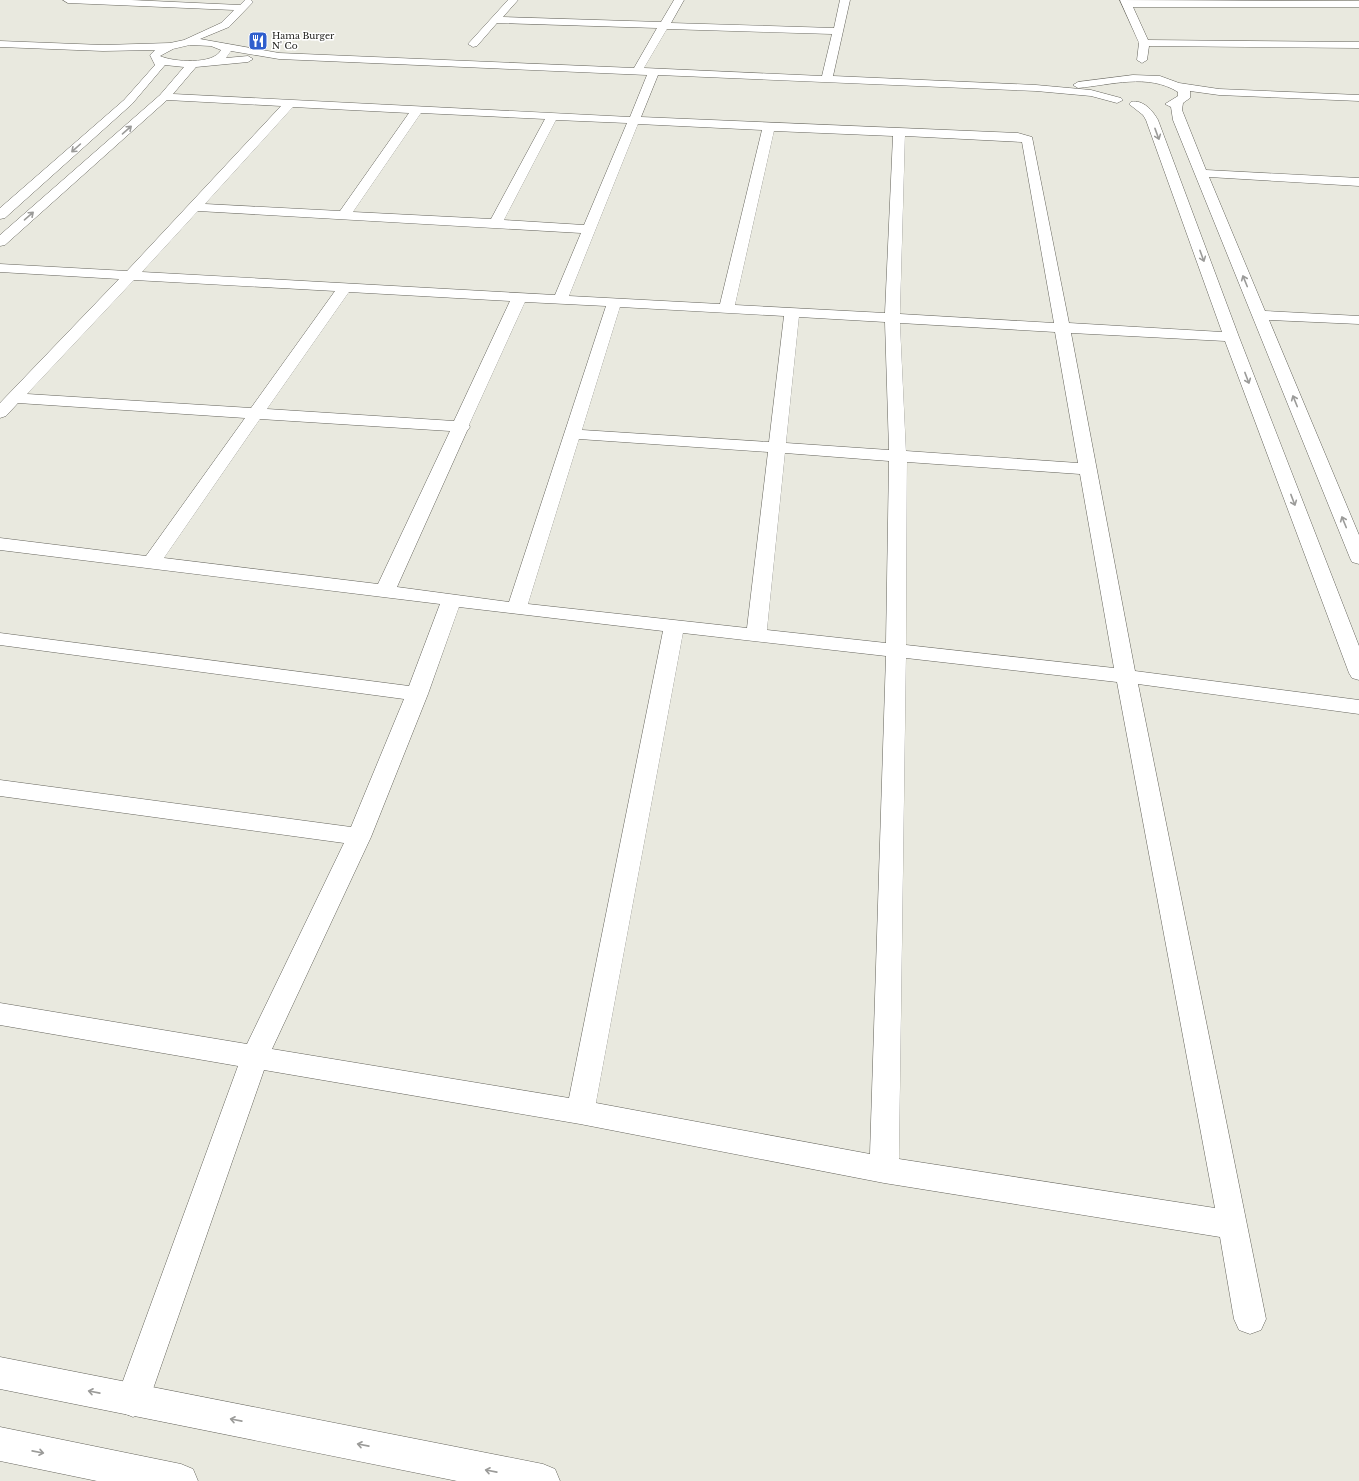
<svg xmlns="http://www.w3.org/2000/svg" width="1359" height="1481" viewBox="0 0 1359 1481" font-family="'Libre Baskerville',serif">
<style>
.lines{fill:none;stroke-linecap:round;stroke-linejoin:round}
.minor-casing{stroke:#65645c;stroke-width:1}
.major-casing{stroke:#65645c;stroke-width:1}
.minor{fill:#fff;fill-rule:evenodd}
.major{fill:#fff;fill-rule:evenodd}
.oneway{stroke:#9b9b99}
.labels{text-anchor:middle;stroke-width:3;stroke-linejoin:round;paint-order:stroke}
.far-poi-label{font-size:9px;fill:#20201d;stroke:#fff;text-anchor:start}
</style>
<rect width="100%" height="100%" fill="#e9e9df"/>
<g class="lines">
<defs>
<path id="minor" d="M63 0H131L240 5 245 0H251L253 2 229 27 200 39 279 53 634 68 657 28 497 23 477 46 473 47 468 44 508 0H518L503 17 661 22 674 0H684L671 23 834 28 840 0H850L833 76 1036 85 1091 90 1121 98 1123 100 1117 103 1091 96 1036 91 658 75 641 117 1018 133 1032 137 1069 323 1222 332 1146 120 1143 115 1129 104 1131 102C1143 99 1153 111 1158 120L1239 337 1359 646V680L1352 678 1349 673 1225 341 1071 333 1135 671 1359 700V714L1138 684 1266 1319 1261 1330 1250 1334 1239 1330 1234 1319 1220 1237 884 1183 580 1124 264 1070 145 1412 133 1417 121 1412 116 1400 238 1066 0 1025V1003L247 1044 344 843 0 796V780L351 827 404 699 0 645V633L409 686 440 604 0 550V538L146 556 245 418 18 403 6 416 0 418V403L119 279 0 272V264L127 271 281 106 167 100 5 245 0 246V235L160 95 184 67 165 65 132 104 5 218 0 219V208L124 100 155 65 150 55 155 50 103 51 0 47V41L103 45 170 43 184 40 221 23 234 10 68 3ZM667 29 832 34 822 76 644 68ZM190 45 211 46 221 50C214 65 173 62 160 56L173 49ZM231 51 279 59 647 75 630 117 173 94 196 67 248 62 253 59 248 56 226 58ZM293 107 409 113 340 211 205 204ZM421 113 545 119 491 219 353 212ZM556 120 627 123 584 225 504 220ZM638 124 762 130 720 304 569 296ZM774 131 893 136 885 313 735 305ZM905 136 1022 142 1054 323 900 314ZM198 211 581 233 555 295 142 272ZM134 280 335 291 251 408 27 394ZM349 292 510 301 454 421 267 409ZM525 302 606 306 509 602 397 587 467 431 470 427 469 425ZM620 307 784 316 769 442 582 430ZM799 317 885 322 889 450 786 443ZM900 323 1055 332 1078 463 906 451ZM260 419 450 431 378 584 164 558ZM579 439 768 452 747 628 528 604ZM785 453 889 461 886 643 767 630ZM907 462 1080 474 1114 668 906 645ZM459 607 663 631 569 1098 272 1049 371 837 428 694ZM683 633 886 656 870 1154 596 1103ZM906 658 1117 682 1215 1208 899 1159Z
M1120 0 1359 1V7H1133L1148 40 1359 42V48L1149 46 1147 60 1142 63 1137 60 1139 43Z
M1133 75 1160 76 1179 83 1219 89 1359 95V101L1219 95 1190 91V98L1183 103 1182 110 1206 170 1359 178V186L1209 177 1265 311 1359 316V324L1269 320 1359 535V564L1352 562 1350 558 1173 120 1171 107 1165 104 1178 96V92C1148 73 1111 85 1078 88L1073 85 1078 82Z"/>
<path id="major" d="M0 1357 543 1464 555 1469 560 1481H457L0 1389Z
M0 1427 181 1464 193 1469 198 1481H97L0 1461Z"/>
</defs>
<use href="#minor" class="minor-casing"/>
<use href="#major" class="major-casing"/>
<use href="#minor" class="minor"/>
<use href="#major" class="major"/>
</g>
<defs><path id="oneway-shaft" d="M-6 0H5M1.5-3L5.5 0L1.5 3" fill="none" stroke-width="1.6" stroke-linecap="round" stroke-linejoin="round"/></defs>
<g class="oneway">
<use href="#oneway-shaft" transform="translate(127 130) rotate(-41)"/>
<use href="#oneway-shaft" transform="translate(1157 134) rotate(70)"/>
<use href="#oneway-shaft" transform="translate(76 148) rotate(138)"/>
<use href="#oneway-shaft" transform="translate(29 216) rotate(-41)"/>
<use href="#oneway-shaft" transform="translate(1202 256) rotate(70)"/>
<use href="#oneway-shaft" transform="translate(1245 281) rotate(-112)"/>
<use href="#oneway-shaft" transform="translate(1247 378) rotate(69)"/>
<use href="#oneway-shaft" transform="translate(1295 401) rotate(-112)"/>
<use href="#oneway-shaft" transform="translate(1293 500) rotate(69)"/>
<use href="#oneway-shaft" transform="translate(1344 522) rotate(-112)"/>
<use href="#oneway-shaft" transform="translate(94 1392) rotate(-169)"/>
<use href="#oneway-shaft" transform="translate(236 1420) rotate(-169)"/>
<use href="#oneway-shaft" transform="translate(363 1445) rotate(-169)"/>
<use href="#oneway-shaft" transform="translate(38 1452) rotate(11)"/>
<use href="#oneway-shaft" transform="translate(491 1471) rotate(-169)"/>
</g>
<defs>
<symbol id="restaurant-square" viewBox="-11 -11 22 22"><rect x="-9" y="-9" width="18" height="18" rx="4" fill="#2f5ecd" stroke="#fff"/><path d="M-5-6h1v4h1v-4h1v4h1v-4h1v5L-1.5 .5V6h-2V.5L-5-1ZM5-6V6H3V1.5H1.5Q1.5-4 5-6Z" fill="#fff"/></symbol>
</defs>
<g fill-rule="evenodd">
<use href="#restaurant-square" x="247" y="30" width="22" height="22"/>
</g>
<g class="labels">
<g class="far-poi-label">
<text x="272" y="39">Hama Burger<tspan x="272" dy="10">N' Co</tspan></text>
</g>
</g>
</svg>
